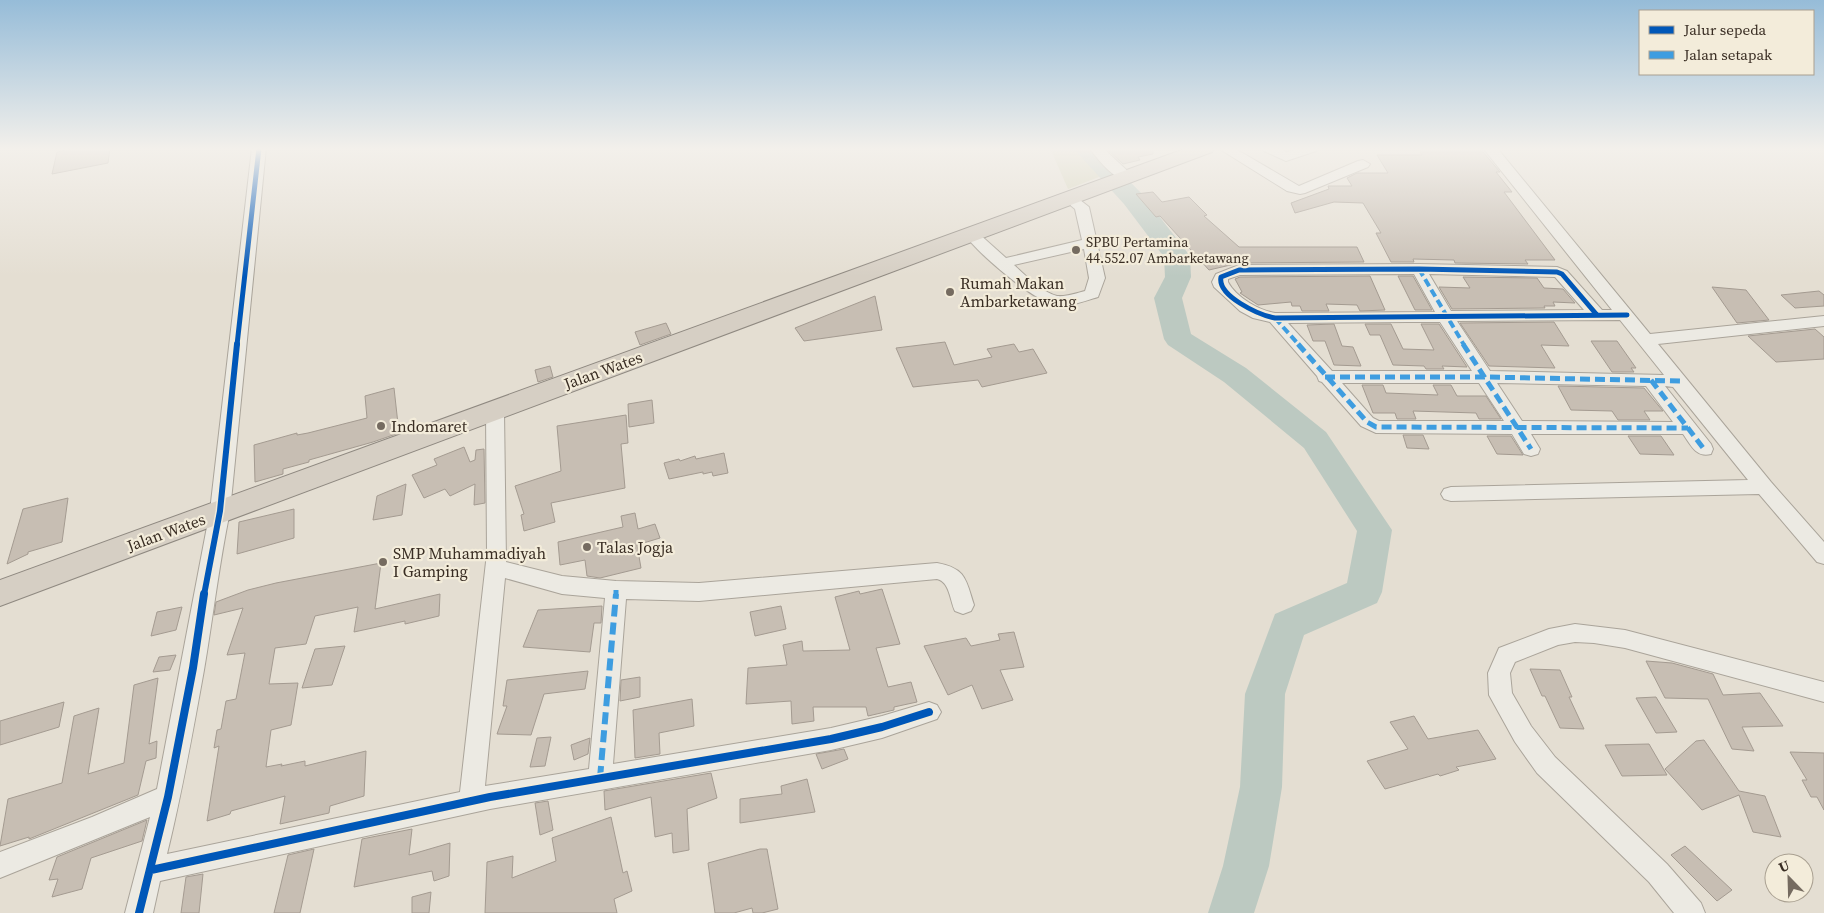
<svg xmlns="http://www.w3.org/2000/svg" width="1824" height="913" viewBox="0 0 1824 913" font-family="'Source Serif 4',serif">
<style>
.green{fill:#d2d2b6}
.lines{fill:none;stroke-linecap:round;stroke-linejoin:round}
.river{fill:#bcc9c1;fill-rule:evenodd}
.building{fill:#c7beb3;stroke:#a49b91}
.minor-casing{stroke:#aaa49a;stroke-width:2}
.highway-casing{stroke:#8f8981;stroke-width:2}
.minor{fill:#eceae3;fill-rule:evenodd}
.highway{fill:#d6cfc4;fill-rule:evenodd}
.quiet-far2{stroke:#3e9de0;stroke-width:4;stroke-dasharray:8 4;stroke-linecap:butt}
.quiet-far1{stroke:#3e9de0;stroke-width:5;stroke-dasharray:10 5;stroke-linecap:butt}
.quiet{stroke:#3e9de0;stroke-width:6;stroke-dasharray:12 6;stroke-linecap:butt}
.cycleway-far2-casing{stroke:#f3ecda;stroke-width:8}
.cycleway-far1-casing{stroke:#f3ecda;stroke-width:9}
.cycleway-casing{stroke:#f3ecda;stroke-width:11}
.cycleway-far2{stroke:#0057b8;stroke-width:5}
.cycleway-far1{stroke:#0057b8;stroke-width:6}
.cycleway{stroke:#0057b8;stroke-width:8}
.poi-dot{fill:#756b60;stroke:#f3ecda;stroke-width:2}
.labels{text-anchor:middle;stroke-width:4.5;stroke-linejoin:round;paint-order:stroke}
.far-poi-label{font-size:14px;fill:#392d23;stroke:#f3ecda;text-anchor:start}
.poi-label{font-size:16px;fill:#392d23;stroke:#f3ecda;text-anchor:start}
.street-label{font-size:16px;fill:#392d23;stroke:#f3ecda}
</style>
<rect width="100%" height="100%" fill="#e4ded2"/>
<path class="green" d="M1050 148H1079L1104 175 1068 189Z"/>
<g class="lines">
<path class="river" d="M1073 148H1097L1142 194 1190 256 1191 277 1182 298 1191 334 1246 368 1326 432 1392 530 1382 592 1377 603 1304 635 1285 694 1282 787 1269 866 1254 913H1208L1223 866 1240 787 1245 694 1275 614 1347 583 1357 531 1304 448 1224 382 1168 345 1164 339 1154 298 1165 277 1164 257 1124 204Z"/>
</g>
<path class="building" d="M76 148H110L108 163 52 174 57 152Z
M1106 148H1153V154L1138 157 1140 160 1123 164Z
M1420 152H1483L1500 172H1496L1512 192H1504L1555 260H1525L1528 264 1455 263 1454 260 1413 259 1414 262H1391L1376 233H1381L1363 203 1334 202 1295 213 1291 203 1329 189 1328 186H1352L1347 178 1357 173H1388L1377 155H1422Z
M1153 192 1162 202 1189 197 1207 215 1204 216 1239 247H1357L1364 262 1239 263 1209 270 1160 216 1156 217 1136 194Z
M1370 276 1385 310 1360 311 1357 305 1326 304 1329 311H1302L1300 306H1292L1291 302 1258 305 1240 293 1242 292 1235 279 1240 277Z
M1398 276H1413L1432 310H1415Z
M1463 277 1537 278 1544 288 1563 289 1575 303 1553 302 1555 306H1544L1545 308 1452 309 1439 287 1470 288Z
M1712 287 1746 290 1769 320 1737 323Z
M1819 291 1824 295V306L1795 308 1781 295Z
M875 296 882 330 804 341 795 328Z
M1554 322 1569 346 1541 345 1555 368 1489 366 1460 323Z
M666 323 671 334 640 345 635 332Z
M1334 324 1342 346 1353 347 1361 366 1334 365 1325 341H1313L1307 325Z
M1365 324H1391L1403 349 1434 350 1421 324H1439L1467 367 1442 366 1444 369H1426L1424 366 1393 365 1380 335H1370Z
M1815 329 1824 337V359L1776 362 1748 336Z
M1591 341H1617L1636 368H1631L1634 372H1612Z
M945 342 954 365 992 357 987 349 1014 344 1019 352 1033 349 1047 373 982 387 978 380 913 387 896 348Z
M550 366 553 377 538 382 535 370Z
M1362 385H1383L1386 393 1438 395 1433 385H1451L1457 396H1486L1501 419H1479L1476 413 1413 411 1416 419H1397L1395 413H1373Z
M1558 386 1644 388 1663 411H1644L1650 420H1618L1612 411 1571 410Z
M394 388 399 433 373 442 309 460V462L283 469V474L255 482 254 445 297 433V435L308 433 367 418 365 396Z
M652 400 654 423 629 427 628 404Z
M626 415 628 443 621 444 625 488 551 503 555 522 524 531 521 515 524 514 515 486 561 471 557 426Z
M1403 435H1423L1429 449 1407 448Z
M1487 436H1511L1523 455 1497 454Z
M1628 436H1661L1674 455 1640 454Z
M464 447 470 462 475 460 476 450 484 449 485 503 474 505 475 484 450 496 445 489 424 498 412 475 437 465 434 459Z
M724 453 728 473 713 476 712 472 703 474V472L669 479 664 463 679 459 680 461 695 456 696 459Z
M406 484 402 515 373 520 377 496Z
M68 498 62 542 28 552V554L7 564 23 509Z
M294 509V538L237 554 239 522Z
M635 513 638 529 655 524 660 538 637 545 641 568 600 578 587 576 585 560 560 565 558 542 623 527 621 516Z
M381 563 375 609 440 594 439 616 405 624V621L354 632 358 607 315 616 306 644 275 648 269 684 298 683 291 725 271 730 266 767 282 764 281 766 305 761V766L366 751 364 796 330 806 329 813 280 824 285 796 231 811 230 814 207 821 219 746 214 748 217 730 221 729 226 701 236 699 245 653 227 655 243 608 214 615 216 602 248 590 276 583Z
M882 589 900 644 876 648 888 687 911 682 917 702 894 707V710L868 716 866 707H813L814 721 792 724 791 701 746 704 748 668 787 665 783 645 802 641 803 651 850 650 835 597 859 591 860 594Z
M602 606 601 623H594L590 652 523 647 538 610Z
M781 606 786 629 755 636 750 612Z
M182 607 176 630 151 636 157 612Z
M1014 632 1024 667 1000 670 1013 700 982 709 972 685 948 695 924 646 966 638 971 646 1000 640 998 634Z
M345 646 332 685 302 688 315 649Z
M176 655 170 670 153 672 159 657Z
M1646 661 1672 663 1713 674 1723 695 1760 693 1783 726 1742 727 1754 751 1732 749 1708 699 1665 698Z
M1530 669 1560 670 1572 697H1569L1584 729 1560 728 1545 696H1542Z
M588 671 585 689 544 694 531 735 497 734 507 706H503L507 680Z
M640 677V697L620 701 621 680Z
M158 678 149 744 157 741 156 758 146 761 138 795 29 839V837L0 846 8 799 62 783 74 716 99 708 88 774 124 763 134 685Z
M1656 697 1677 732 1656 733 1636 698Z
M692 699 694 726 659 733 660 754 635 758 633 710Z
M64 702 59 727 0 745V721Z
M1414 716 1428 739 1478 730 1496 759 1456 767 1459 770 1440 776 1438 774 1385 789 1367 761 1408 749 1390 722Z
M551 737 545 766 530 767 537 738Z
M590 738 588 754 574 760 571 745Z
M1704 740 1739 791 1765 796 1781 837 1753 832 1739 795 1702 810 1665 769 1696 741Z
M1649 744 1667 775 1622 776 1605 745Z
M844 749 848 759 822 769 816 754Z
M1790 752 1824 753V810L1817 797H1811L1802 780H1807Z
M711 773 717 798 687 809 689 850 673 853 672 833 655 837 651 797 605 810 604 791Z
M807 779 815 812 740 823V799L782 794 781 786Z
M548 801 553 830 540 835 535 803Z
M611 817 623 873 627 871 632 891 614 899 617 913H485L487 862 513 856 512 878 556 861 552 838Z
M147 820 142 841 91 858 82 889 52 897 58 879 49 880 57 857Z
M412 829 409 855 450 843 449 876 434 881 432 871 354 887 362 839Z
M1685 846 1732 890 1717 901 1671 855Z
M314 849 300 913H274L288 855Z
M760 849H767L778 909 762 913H753L752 908 734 913H715L708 863Z
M203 874 199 913H181L186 877Z
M431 892 429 913H412V897Z"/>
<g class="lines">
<defs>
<path id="minor" d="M252 148H266L230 511C219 564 213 617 204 670 193 731 182 793 167 854L460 792 487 553 486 411 489 407 495 405 501 407 504 411 506 562 562 576 616 581 699 583 937 563C966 568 966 580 974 605L971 611 963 614 955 611C950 601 950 582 937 579L699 601 626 599 613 764 831 728 882 716 929 702 937 705 941 712 937 719 882 738 831 750 490 809 160 881 153 913H125L150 817 0 878V852L92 817 157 789 210 511ZM505 578 562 594 605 598 589 769 485 786Z
M1089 148H1103L1134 177 1132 180C1116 184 1098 159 1089 148Z
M1218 148H1234L1299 186 1358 161 1363 160 1370 164 1368 167 1305 193 1300 194 1287 191Z
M1262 148H1279L1287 152 1299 148H1318L1316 151 1286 161 1264 151Z
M1483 148H1497L1650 334 1824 316V326L1658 344 1771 482 1824 542V564L1817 562 1759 494 1451 501 1444 499 1441 494 1444 489 1451 487 1748 480 1673 387 1665 386 1711 444 1713 449 1711 454C1696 458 1691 445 1683 434H1531L1540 449 1538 454 1531 456 1524 454 1512 434 1376 433 1361 426 1322 382 1319 381 1317 376 1270 322 1253 318 1240 311 1214 287 1212 282 1216 274 1239 265 1419 264 1557 267 1567 271 1602 310H1612ZM1414 274 1435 312 1275 313C1258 310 1236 297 1228 282V279L1240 275ZM1429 274 1555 277 1584 310 1451 311ZM1620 320 1664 375 1490 371 1457 321ZM1407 322H1440L1472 371H1332L1288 323ZM1342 383H1479L1504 421H1379L1373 418ZM1497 383 1646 386 1673 422 1522 421Z
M1070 195 1075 196 1089 207 1105 278 1098 297C1085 301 1069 307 1056 305 1034 302 978 253 965 235L967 232H977L1006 258 1082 240 1075 209 1063 199ZM1084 249 1089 278 1085 291C1077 293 1066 297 1057 296 1041 292 1026 276 1014 265Z
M1575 624 1625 630 1824 682V702L1625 648 1594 643 1575 642 1558 645 1515 662 1510 673 1512 693 1531 726 1555 757 1667 864 1701 903 1705 913H1674L1649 882 1537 773 1515 742 1489 695 1488 673 1499 648 1549 629Z"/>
<path id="highway" d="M1187 148H1215L1212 152 0 606V580Z"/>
</defs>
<use href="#minor" class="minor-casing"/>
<use href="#highway" class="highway-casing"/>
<use href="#minor" class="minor"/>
<use href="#highway" class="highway"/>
<path class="quiet-far2" d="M1419 269 1464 345
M1275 318 1299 345"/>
<path class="quiet-far1" d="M1298 344 1367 422 1376 427 1688 428
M1463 344 1531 449
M1325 377H1485L1680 381
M1651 380 1704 449
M616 595V590"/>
<path class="quiet" d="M600 778 616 594"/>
<defs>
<path id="cycleway-far2" d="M1597 315 1562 274 1557 272 1419 269 1239 270 1221 277C1217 296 1259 315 1275 318L1627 315
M237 345 259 148"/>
<path id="cycleway-far1" d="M204 595 220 511 237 344"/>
<path id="cycleway" d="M151 870 490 797 831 739 882 727 929 712
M139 913 168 797 193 668 204 594"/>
</defs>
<use href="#cycleway-far2" class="cycleway-far2-casing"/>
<use href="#cycleway-far1" class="cycleway-far1-casing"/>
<use href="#cycleway" class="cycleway-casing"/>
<use href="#cycleway-far2" class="cycleway-far2"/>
<use href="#cycleway-far1" class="cycleway-far1"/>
<use href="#cycleway" class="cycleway"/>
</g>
<linearGradient id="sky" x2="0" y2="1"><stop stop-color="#96bcd8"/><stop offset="0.54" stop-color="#f3f0eb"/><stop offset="1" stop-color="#f3f0eb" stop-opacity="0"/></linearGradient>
<rect width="1824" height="276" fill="url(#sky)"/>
<g class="poi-dot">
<circle cx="1076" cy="250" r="5"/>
<circle cx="950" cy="292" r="5"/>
<circle cx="381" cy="426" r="5"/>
<circle cx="587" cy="547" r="5"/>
<circle cx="383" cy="562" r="5"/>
</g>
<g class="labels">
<g class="far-poi-label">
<text x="1086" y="247">SPBU Pertamina<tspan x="1086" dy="16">44.552.07 Ambarketawang</tspan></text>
</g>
<g class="poi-label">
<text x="960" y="289">Rumah Makan<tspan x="960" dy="18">Ambarketawang</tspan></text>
<text x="391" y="432">Indomaret</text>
<text x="597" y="553">Talas Jogja</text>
<text x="393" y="559">SMP Muhammadiyah<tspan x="393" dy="18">I Gamping</tspan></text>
</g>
<g class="street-label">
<text transform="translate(603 370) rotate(-20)" y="6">Jalan Wates</text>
<text transform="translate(166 532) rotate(-20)" y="6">Jalan Wates</text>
</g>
</g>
<rect x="1639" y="10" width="175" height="65" fill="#f3ecda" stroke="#a9a091"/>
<rect x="1649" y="26" width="25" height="8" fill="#0057b8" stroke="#a9a091"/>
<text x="1684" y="35" font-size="15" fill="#392d23">Jalur sepeda</text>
<rect x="1649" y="51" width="25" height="8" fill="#3e9de0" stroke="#a9a091"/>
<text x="1684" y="60" font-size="15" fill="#392d23">Jalan setapak</text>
<g transform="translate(1789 878) rotate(337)"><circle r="24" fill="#f3ecda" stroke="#a9a091"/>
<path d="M0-4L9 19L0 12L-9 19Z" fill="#756b60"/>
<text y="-8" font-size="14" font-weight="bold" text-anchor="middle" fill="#392d23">U</text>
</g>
</svg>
